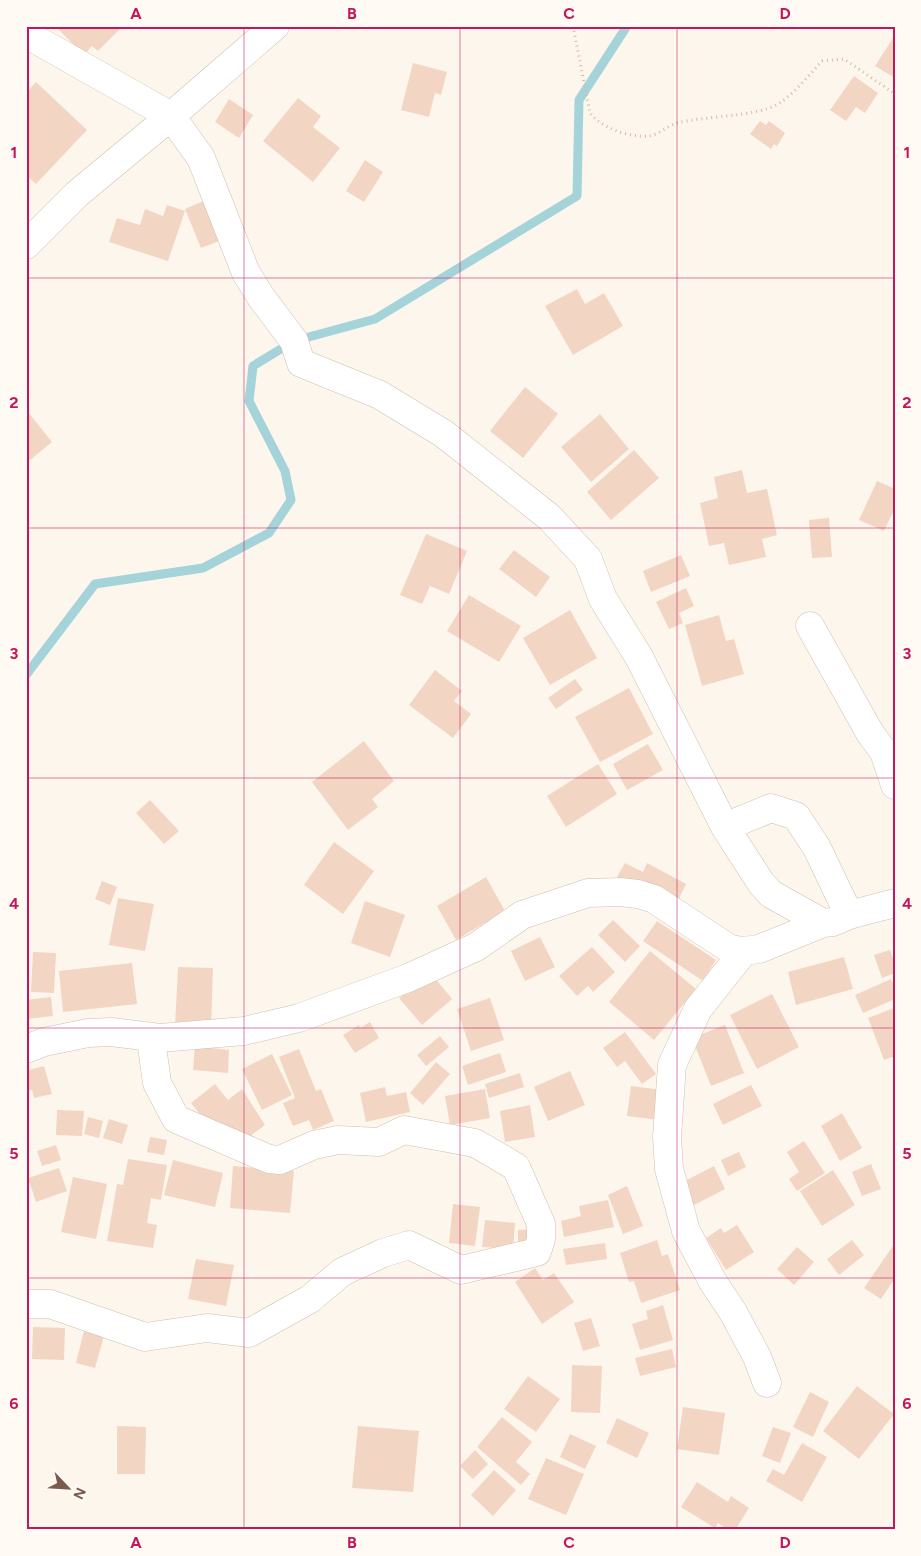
<svg xmlns="http://www.w3.org/2000/svg" width="921" height="1556" viewBox="0 0 921 1556" font-family="Figtree,sans-serif">
<style>
.lines{fill:none;stroke-linecap:round;stroke-linejoin:round}
.stream{stroke:#a5d3da;stroke-width:9}
.building{fill:#f3d5c3}
.street-casing{stroke:#d1beb0;stroke-width:29}
.path{stroke:#d9b8a5;stroke-width:3;stroke-dasharray:1 4;stroke-linecap:butt}
.street{stroke:#fff;stroke-width:28}
.grid{fill:none;stroke:#c2185b;stroke-width:1;stroke-opacity:0.55}
.neatline{fill:none;stroke:#c2185b;stroke-width:2}
.grid-label{font-size:16px;text-anchor:middle;font-weight:bold;fill:#c2185b}
</style>
<rect width="100%" height="100%" fill="#fdf6ec"/>
<g class="lines">
<path class="stream" d="M26 675 95 584 203 568 269 533 291 500 285 471 249 401 253 366 294 341 375 319 577 196 579 100 627 26"/>
</g>
<path class="building" d="M55 26H123L98 51 92 46 84 55Z
M895 35V78L875 66Z
M413 63 447 72 441 95 435 93 429 117 401 110Z
M854 76 878 93 865 113 856 107 846 121 830 110Z
M36 82 87 130 36 184 26 175V93Z
M298 98 321 116 313 127 340 148 313 182 263 141Z
M229 99 253 115 239 138 215 122Z
M760 121 766 125 769 121 785 133 777 146 774 144 771 149 750 134Z
M365 160 383 172 364 202 346 191Z
M206 200 222 240 201 248 185 209Z
M167 205 185 211 168 261 109 242 117 218 140 225 145 209 163 216Z
M577 289 585 304 604 293 623 326 573 355 545 306Z
M525 387 558 414 523 458 490 431Z
M28 412 52 442 30 460 26 456Z
M600 414 629 449 591 482 561 447Z
M634 450 659 478 611 520 587 492Z
M742 470 747 493 767 489 777 535 762 539 766 557 729 565 724 543 709 546 700 503 718 498 714 477Z
M877 481 895 489V508L884 531 859 520Z
M829 518 832 557 812 558 809 520Z
M426 534 467 551 449 594 430 586 422 604 400 595Z
M514 550 550 577 536 597 499 569Z
M681 555 690 576 651 592 643 571Z
M686 588 694 606 679 613 683 623 669 629 656 602Z
M469 595 521 626 499 662 447 631Z
M570 610 597 658 550 685 523 638Z
M719 615 726 641 734 639 744 674 702 686 685 625Z
M435 670 462 691 454 701 471 714 453 738 409 705Z
M575 679 583 690 556 709 548 698Z
M629 688 653 734 600 762 575 717Z
M364 741 394 781 372 799 378 807 348 830 312 782Z
M648 744 663 770 627 790 613 764Z
M598 764 617 794 566 827 547 796Z
M150 800 179 831 164 844 136 813Z
M334 842 374 871 343 914 304 885Z
M625 863 643 872 647 863 686 884 675 907 617 877Z
M486 877 505 911 456 940 437 906Z
M102 881 117 887 110 905 95 899Z
M118 898 154 904 145 951 109 945Z
M365 901 405 915 390 957 351 943Z
M613 920 640 946 625 962 598 935Z
M657 921 716 960 703 981 643 941Z
M540 937 555 967 525 981 511 951Z
M592 947 615 972 593 992 588 986 577 996 559 976Z
M890 950 895 964V973L882 978 874 955Z
M650 951 696 989 654 1040 609 1002Z
M33 952 56 953 54 993 31 992Z
M844 957 853 989 796 1005 788 972Z
M132 963 137 1004 63 1012 59 971Z
M178 967 213 968 211 1029 175 1028Z
M430 972 452 999 422 1025 399 998Z
M891 979 895 988V999L863 1013 855 995Z
M772 994 799 1047 757 1069 730 1015Z
M51 997 53 1016 26 1019V1000Z
M490 998 504 1040 471 1051 457 1009Z
M894 1008 895 1056 884 1060 868 1018Z
M370 1022 379 1038 355 1053 343 1035 359 1025 360 1028Z
M725 1025 744 1073 711 1086 692 1038Z
M625 1032 656 1074 642 1084 625 1061 617 1067 603 1048Z
M440 1036 449 1047 426 1066 417 1055Z
M195 1046 229 1050 228 1073 193 1070Z
M299 1049 316 1091 321 1089 334 1121 313 1130 309 1120 293 1126 283 1103 295 1098 279 1057Z
M500 1053 506 1072 468 1085 462 1066Z
M272 1054 292 1095 262 1110 242 1069Z
M27 1061 29 1070 44 1066 52 1094 34 1098 32 1090 26 1091Z
M436 1062 450 1074 423 1105 410 1093Z
M570 1071 585 1105 548 1121 534 1087Z
M520 1073 524 1087 489 1098 485 1084Z
M215 1084 228 1100 242 1089 265 1125 238 1145 219 1122 211 1128 191 1103Z
M751 1085 762 1106 723 1125 713 1104Z
M631 1086 663 1090 659 1120 627 1116Z
M385 1087 387 1096 406 1092 410 1112 366 1122 360 1093Z
M485 1089 490 1118 450 1125 445 1096Z
M530 1105 535 1137 505 1142 500 1111Z
M57 1110 84 1111 82 1136 56 1135Z
M842 1113 862 1148 840 1161 821 1126Z
M88 1117 103 1121 99 1138 84 1134Z
M109 1119 128 1125 122 1144 103 1138Z
M150 1137 167 1140 164 1155 147 1152Z
M804 1141 825 1173 797 1191 789 1179 799 1172 787 1152Z
M56 1145 61 1160 42 1166 37 1151Z
M739 1152 746 1167 728 1176 721 1160Z
M128 1159 167 1165 161 1200 151 1198 147 1223 157 1225 153 1248 107 1241 117 1184 123 1185Z
M173 1160 223 1173 215 1207 164 1195Z
M871 1164 881 1189 862 1196 852 1172Z
M233 1166 294 1171 290 1213 230 1208Z
M714 1166 725 1189 694 1205 683 1182Z
M59 1168 67 1191 36 1202 28 1178Z
M833 1170 855 1205 822 1226 800 1191Z
M73 1177 107 1184 96 1239 61 1232Z
M627 1186 643 1226 623 1234 608 1195Z
M608 1200 614 1227 564 1237 561 1221 581 1216 579 1206Z
M453 1204 480 1207 475 1246 449 1243Z
M485 1220 515 1223 513 1249 482 1247Z
M737 1225 754 1252 726 1270 706 1238 721 1228 724 1233Z
M535 1229 536 1247 518 1248V1230Z
M657 1240 662 1256 668 1254 680 1290 641 1303 634 1281 629 1282 620 1253Z
M852 1240 864 1255 839 1275 827 1259Z
M605 1243 607 1259 566 1265 563 1249Z
M895 1243V1283L893 1281 881 1299 864 1288Z
M797 1247 814 1262 794 1285 777 1269Z
M196 1259 234 1265 226 1306 188 1299Z
M535 1268 543 1280 554 1273 574 1302 542 1324 515 1282Z
M663 1305 673 1340 640 1350 632 1324 648 1319 646 1311Z
M591 1318 600 1346 583 1351 574 1323Z
M33 1327 65 1328 64 1360 32 1359Z
M84 1331 104 1336 95 1368 76 1363Z
M672 1349 676 1367 640 1376 635 1358Z
M572 1365 602 1366 600 1413 571 1412Z
M528 1376 560 1399 536 1432 504 1409Z
M857 1386 894 1414 859 1459 823 1431Z
M810 1392 829 1402 813 1437 793 1427Z
M683 1407 725 1413 719 1455 677 1449Z
M502 1417 532 1442 516 1462 530 1474 521 1485 477 1447Z
M617 1418 649 1433 637 1458 606 1443Z
M117 1426 146 1427 145 1474H117Z
M358 1426 419 1431 413 1492 352 1488Z
M773 1427 791 1433 780 1463 762 1456Z
M570 1434 596 1446 585 1469 560 1457Z
M802 1443 827 1457 802 1502 766 1481 773 1469 784 1475Z
M475 1450 488 1464 473 1479 460 1466Z
M546 1458 584 1474 566 1515 528 1499Z
M494 1470 516 1490 493 1516 471 1495Z
M697 1482 728 1502 731 1496 749 1508 735 1530H728L718 1523 715 1528 681 1507Z"/>
<g class="lines">
<defs>
<path id="street" d="M26 34 171 116 275 26
M26 245 77 194 171 116 201 158 246 273 261 297 294 341 301 363 380 395 444 434 549 517 588 559 603 599 639 657 725 827 761 883 771 894 823 923
M810 626 870 733 884 752 895 785
M725 827 771 808 796 816 817 848 849 915
M744 951 698 1009 672 1065 667 1137 669 1169 686 1231 713 1282 733 1312 757 1357 767 1383
M26 1049 44 1042 88 1033 111 1032 160 1038 244 1031 299 1018 408 978 476 947 522 915 588 893 620 892 638 894 654 899 730 949 744 951 759 949 823 923 833 922 849 915 895 903
M26 1304H50L145 1337 207 1328 249 1333 310 1299 342 1272 383 1253 409 1245 461 1270 537 1252 541 1239V1224L516 1167 475 1143 404 1130 379 1142 338 1140 314 1145 280 1160 269 1159 176 1119 157 1083 151 1039"/>
</defs>
<use href="#street" class="street-casing"/>
<path class="path" d="M573 26 590 113C601 128 630 138 649 136 658 135 667 126 677 123 703 116 756 117 778 104 795 93 808 76 822 61L844 59 895 94"/>
<use href="#street" class="street"/>
</g>
<path class="grid" d="M244 26V1530M460 26V1530M677 26V1530M26 278H895M26 528H895M26 778H895M26 1028H895M26 1278H895"/>
<rect width="921" height="1556" fill="none" stroke="#fffaf3" stroke-width="55"/>
<g transform="translate(68 1488) rotate(115)" stroke="#fffaf3" stroke-width="4" paint-order="stroke">
<path d="M0-4L9 19L0 12L-9 19Z" fill="#7a5c4d"/>
<text y="-8" font-size="14" font-weight="bold" text-anchor="middle" fill="#7a5c4d">N</text>
</g>
<rect x="28" y="28" width="866" height="1500" class="neatline"/>
<g class="grid-label">
<text x="136" y="19">A</text>
<text x="352" y="19">B</text>
<text x="569" y="19">C</text>
<text x="785" y="19">D</text>
<text x="14" y="158">1</text>
<text x="907" y="158">1</text>
<text x="14" y="408">2</text>
<text x="907" y="408">2</text>
<text x="14" y="659">3</text>
<text x="907" y="659">3</text>
<text x="14" y="909">4</text>
<text x="907" y="909">4</text>
<text x="14" y="1159">5</text>
<text x="907" y="1159">5</text>
<text x="14" y="1409">6</text>
<text x="907" y="1409">6</text>
<text x="136" y="1548">A</text>
<text x="352" y="1548">B</text>
<text x="569" y="1548">C</text>
<text x="785" y="1548">D</text>
</g>
</svg>
